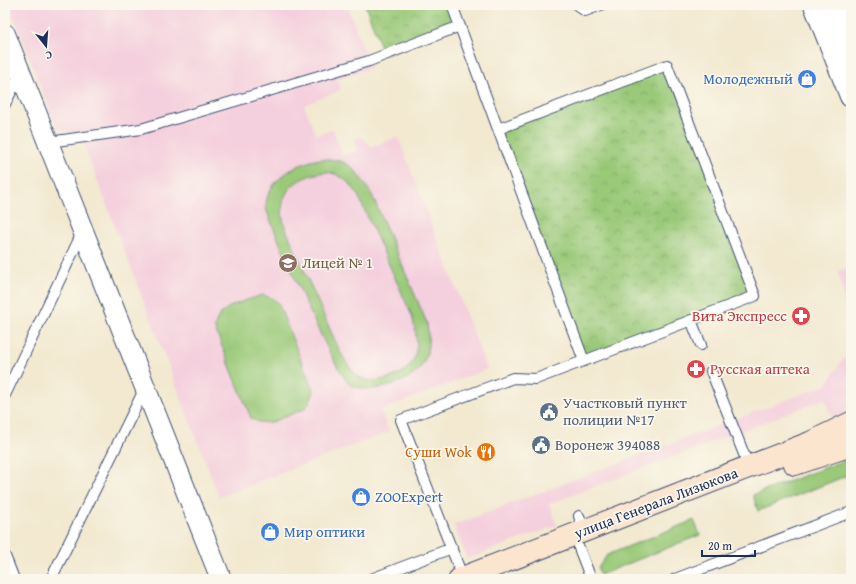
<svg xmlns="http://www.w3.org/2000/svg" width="856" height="584" viewBox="0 0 856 584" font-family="'Gentium Book Plus',serif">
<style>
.built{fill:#f4cfdd}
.grass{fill:#9ac978;stroke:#5a7c6b;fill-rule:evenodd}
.park{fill:url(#park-crowns);stroke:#5a7c6b}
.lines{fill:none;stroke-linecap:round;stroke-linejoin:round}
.service-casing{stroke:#3b4b6f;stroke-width:12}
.minor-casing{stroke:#3b4b6f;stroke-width:22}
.tertiary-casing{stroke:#3b4b6f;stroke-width:24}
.secondary-casing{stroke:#3b4b6f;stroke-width:24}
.service{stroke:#fff;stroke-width:10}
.minor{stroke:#fff;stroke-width:20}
.tertiary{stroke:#fff;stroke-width:22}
.secondary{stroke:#fce5cf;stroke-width:22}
.labels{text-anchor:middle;stroke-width:3.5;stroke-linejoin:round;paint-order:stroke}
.shop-label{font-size:15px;fill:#366cbe;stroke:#fbf7ec;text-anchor:start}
.education-label{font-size:15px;fill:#785e54;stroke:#fbf7ec;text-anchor:start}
.health-label{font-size:15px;fill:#be3a42;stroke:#fbf7ec;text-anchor:end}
.service-label{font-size:15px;fill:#4e5e75;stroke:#fbf7ec;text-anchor:start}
.food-label{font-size:15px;fill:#c56008;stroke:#fbf7ec;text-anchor:end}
.street-label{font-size:15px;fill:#1b2f5e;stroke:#fbf7ec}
</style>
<defs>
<pattern id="park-crowns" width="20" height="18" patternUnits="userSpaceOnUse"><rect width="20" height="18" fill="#9ac978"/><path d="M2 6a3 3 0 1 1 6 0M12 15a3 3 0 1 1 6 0" fill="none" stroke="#7da466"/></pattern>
</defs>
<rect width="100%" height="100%" fill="#fbf7ec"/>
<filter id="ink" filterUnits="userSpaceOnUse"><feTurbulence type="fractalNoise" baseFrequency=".025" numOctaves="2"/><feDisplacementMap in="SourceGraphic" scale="8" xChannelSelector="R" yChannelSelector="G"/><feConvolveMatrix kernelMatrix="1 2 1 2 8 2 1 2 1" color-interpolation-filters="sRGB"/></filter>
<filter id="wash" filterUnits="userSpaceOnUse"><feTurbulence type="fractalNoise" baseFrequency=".012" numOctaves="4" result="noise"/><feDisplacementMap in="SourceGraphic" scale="16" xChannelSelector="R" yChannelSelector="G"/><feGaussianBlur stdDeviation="0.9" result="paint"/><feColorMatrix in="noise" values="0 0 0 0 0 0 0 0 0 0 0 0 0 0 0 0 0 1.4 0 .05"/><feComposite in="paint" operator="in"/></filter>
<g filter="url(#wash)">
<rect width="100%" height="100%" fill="#f2e9d0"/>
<path class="built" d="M9 5H347L371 67 337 80 341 90 304 105 316 135 333 129 343 156 358 151 354 140 362 137 371 147 398 137 487 369 381 410 389 432 219 497 81 138 80 135 57 129Z
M851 267V329L838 271Z
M851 347V402L845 415 833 420 825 399 549 504 557 525 467 559 454 525 826 385Z"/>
<path class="grass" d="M320 159C352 159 355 169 372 195L427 323C430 343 429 366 410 377 394 386 369 394 351 385 336 377 279 243 270 219 269 216 266 211 266 207 266 180 297 163 320 159ZM325 172C340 173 348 181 357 193L412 316C420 347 421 369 386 379 376 381 367 382 359 377 351 372 345 359 340 352L285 227C275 194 293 177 325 172Z
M262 295 272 298 278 303 314 392 309 403 304 409 270 423 258 422 251 418 215 329C215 306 244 302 262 295Z
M845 460 851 467V474L758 511 753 495Z
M694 520 700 535 600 575 598 568 607 555Z"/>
<path class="park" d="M365 5H452L460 26 384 55Z
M667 65 755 296 584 361 498 129Z"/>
</g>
<g filter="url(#ink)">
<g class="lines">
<defs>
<path id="service" d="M452 5 584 361
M577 5 585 11 601 5
M5 104 20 74
M49 142 141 129 369 61 460 26
M691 320 701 345
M711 371 749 467
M5 395 83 231
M579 516 584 531
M579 548 591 579
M5 556 14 579
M463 578 401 420 513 378 536 379 755 296 667 65 498 129
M51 579 145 388
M371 579 452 548
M675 579 851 512"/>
<path id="minor" d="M5 34 221 579"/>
<path id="tertiary" d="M815 5 851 96
M835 5 851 47"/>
<path id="secondary" d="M795 464 851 445
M460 579 810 443 851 423"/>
</defs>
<use href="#service" class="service-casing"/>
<use href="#minor" class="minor-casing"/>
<use href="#tertiary" class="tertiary-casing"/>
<use href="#secondary" class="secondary-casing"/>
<use href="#service" class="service"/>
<use href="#minor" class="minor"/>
<use href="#tertiary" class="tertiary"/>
<use href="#secondary" class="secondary"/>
</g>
</g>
<defs>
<symbol id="shop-disc" viewBox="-11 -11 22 22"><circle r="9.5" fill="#3f7fe0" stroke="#fbf7ec"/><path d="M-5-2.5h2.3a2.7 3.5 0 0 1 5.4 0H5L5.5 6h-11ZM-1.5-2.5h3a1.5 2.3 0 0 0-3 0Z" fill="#fff"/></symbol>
<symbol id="school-disc" viewBox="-11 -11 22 22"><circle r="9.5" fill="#8d6e63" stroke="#fbf7ec"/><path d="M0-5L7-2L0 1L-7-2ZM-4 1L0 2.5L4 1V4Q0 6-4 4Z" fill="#fff"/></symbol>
<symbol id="pharmacy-disc" viewBox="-11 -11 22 22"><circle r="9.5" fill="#e0444e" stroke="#fbf7ec"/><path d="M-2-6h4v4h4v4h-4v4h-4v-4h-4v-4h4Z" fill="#fff"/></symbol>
<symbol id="civic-disc" viewBox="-11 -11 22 22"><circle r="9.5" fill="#5c6f8a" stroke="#fbf7ec"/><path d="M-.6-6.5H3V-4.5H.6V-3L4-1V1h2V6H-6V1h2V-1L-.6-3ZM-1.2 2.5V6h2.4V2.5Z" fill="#fff"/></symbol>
<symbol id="restaurant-disc" viewBox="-11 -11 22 22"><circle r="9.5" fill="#e8710a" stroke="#fbf7ec"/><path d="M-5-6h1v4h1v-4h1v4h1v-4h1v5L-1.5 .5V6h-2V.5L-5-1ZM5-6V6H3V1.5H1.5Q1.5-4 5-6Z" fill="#fff"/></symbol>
</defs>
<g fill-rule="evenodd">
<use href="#shop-disc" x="796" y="68" width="22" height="22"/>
<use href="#school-disc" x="277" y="252" width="22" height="22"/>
<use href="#pharmacy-disc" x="790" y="305" width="22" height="22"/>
<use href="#pharmacy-disc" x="685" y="358" width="22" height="22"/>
<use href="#civic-disc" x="538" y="401" width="22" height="22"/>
<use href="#civic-disc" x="530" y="434" width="22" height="22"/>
<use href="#restaurant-disc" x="475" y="441" width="22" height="22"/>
<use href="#shop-disc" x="350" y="486" width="22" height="22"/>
<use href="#shop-disc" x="259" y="521" width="22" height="22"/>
</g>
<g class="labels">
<g class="shop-label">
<text x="793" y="84" text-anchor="end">Молодежный</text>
<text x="375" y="502">ZOOExpert</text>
<text x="284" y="537">Мир оптики</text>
</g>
<g class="education-label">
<text x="302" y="268">Лицей № 1</text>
</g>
<g class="health-label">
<text x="787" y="321">Вита Экспресс</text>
<text x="710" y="374" text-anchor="start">Русская аптека</text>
</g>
<g class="service-label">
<text x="563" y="408">Участковый пункт<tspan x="563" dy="17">полиции №17</tspan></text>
<text x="555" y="450">Воронеж 394088</text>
</g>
<g class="food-label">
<text x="472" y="457">Суши Wok</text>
</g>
<g class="street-label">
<text transform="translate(656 503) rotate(-21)" y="5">улица Генерала Лизюкова</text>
</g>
</g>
<rect width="856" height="584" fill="none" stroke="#fbf7ec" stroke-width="20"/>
<g transform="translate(46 46) rotate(163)" stroke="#fbf7ec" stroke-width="3" paint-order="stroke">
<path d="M0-3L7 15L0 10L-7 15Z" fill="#1b2f5e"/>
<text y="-6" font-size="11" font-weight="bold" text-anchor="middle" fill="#1b2f5e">С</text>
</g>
<path d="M702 550v6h53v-6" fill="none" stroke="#1b2f5e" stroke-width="2"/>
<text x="708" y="550" font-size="12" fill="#1b2f5e" stroke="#fbf7ec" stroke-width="3" paint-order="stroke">20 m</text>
</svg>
